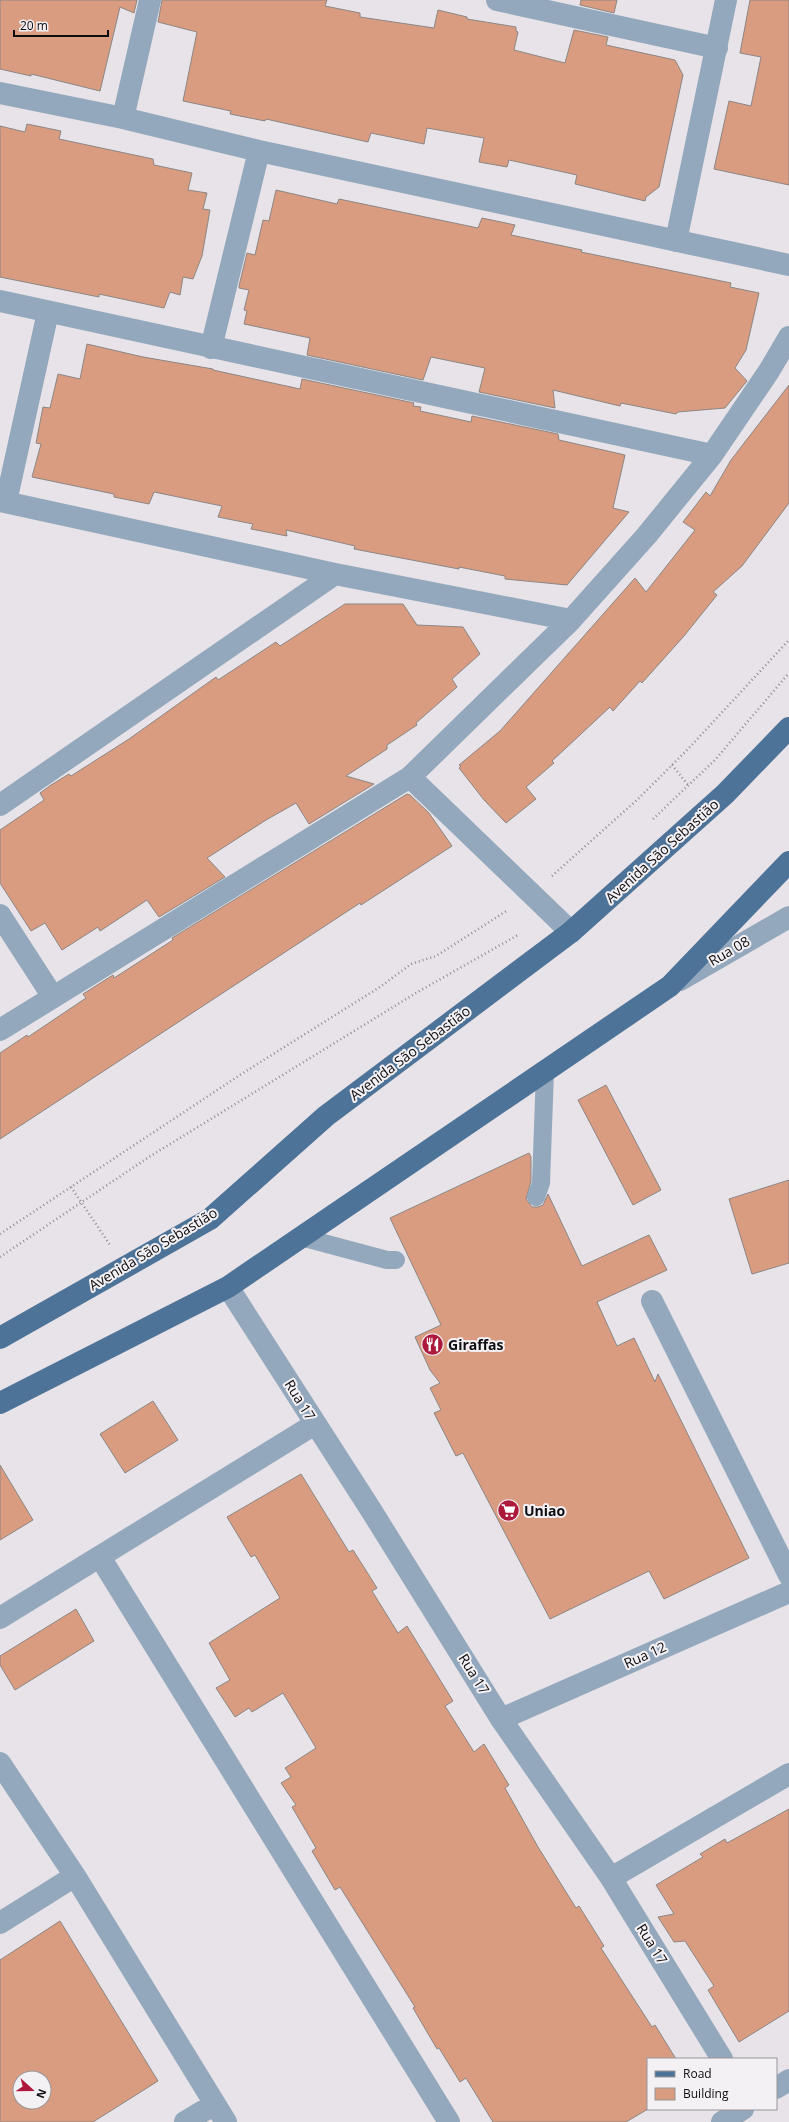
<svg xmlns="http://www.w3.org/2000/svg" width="789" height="2122" viewBox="0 0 789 2122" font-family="'Open Sans',sans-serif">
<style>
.building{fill:#d99c80;stroke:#8c8684;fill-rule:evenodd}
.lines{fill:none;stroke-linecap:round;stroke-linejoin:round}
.path{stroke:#908e91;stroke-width:2.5;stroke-dasharray:1 3;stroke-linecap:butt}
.lane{stroke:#93a8bc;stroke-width:18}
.street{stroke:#93a8bc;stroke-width:22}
.primary{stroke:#4e7398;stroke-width:22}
.labels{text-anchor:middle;stroke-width:4;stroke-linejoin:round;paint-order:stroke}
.street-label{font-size:14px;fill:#0d0c0e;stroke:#f4f1f5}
.poi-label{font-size:14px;font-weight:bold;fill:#0d0c0e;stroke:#f4f1f5;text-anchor:start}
</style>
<rect width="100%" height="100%" fill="#e7e3e8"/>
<path class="building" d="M0 0H137L134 13 120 7 100 91 31 74V76L0 69Z
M162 0H327L325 6 360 13V17L434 28 438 10 467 17V19L516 27V31L518 32 514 50 565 63 574 30 608 37 606 45 675 60 683 75 659 187 646 197 645 201 575 184 577 175 509 160 507 167 479 162 484 138 427 128 424 144 371 133 368 142 266 119 265 121 230 114 231 111 183 101 197 32 158 22Z
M581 0H617L614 13 580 5Z
M750 0H789V185L714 169 729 101 751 106 761 57 740 53Z
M27 124 61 131 59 139 153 159 154 165 192 173 188 190 207 193 203 209 210 210 202 256 193 279 183 277 180 295 170 292 164 308 99 294V297L0 277V126L25 132Z
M276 190 337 204 339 199 478 228 482 218 515 225 511 235 582 250 581 252 731 283 730 287 759 293 746 350 735 368 747 381 725 408 678 412 676 414 621 403 620 406 553 390 555 408 479 392 485 368 431 357 423 380 307 355 310 338 244 324 247 311 244 310 249 290 239 288V286L247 253 255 255 263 220 269 221Z
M87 344 143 357 213 369V370L300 389 302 379 414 403 413 406 421 407 420 411 471 422 472 416 558 434 559 440 625 455 613 508 629 512 567 585 505 579V576L459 567V569L354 549 355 546 286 530 287 536 251 529 253 524 218 517 222 506 154 492 149 504 114 497V494L32 477 41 444 36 443 43 407 50 408 58 374 80 379Z
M789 385V503L742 566 713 592 717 595 684 636 642 683 640 681 613 711 610 707 552 761 554 763 526 787 536 799 506 823 484 800 459 768 461 766 459 765 500 731 635 578 646 592 695 530 683 522 706 492 710 496 731 460Z
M345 604H403L417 625 463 627 480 654 452 679 457 687 416 723 417 725 387 745V749L346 776 374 784 309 824 296 803 266 820 207 858 225 877 159 917 147 900 100 931 98 927 62 950 45 923 31 931 0 883V830L44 800 40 793 51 785 69 774 71 776 129 739 216 677 218 680 276 642 280 646Z
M407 794 410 795 429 813 452 846 361 905 360 903 0 1139V1053L27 1035 28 1037 86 998 83 994 113 975 114 978 173 940 172 938Z
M606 1085 661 1190 633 1205 578 1100Z
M529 1153 531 1157V1181L526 1199 532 1207H538L543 1205 548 1194 582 1266 649 1235 667 1270 597 1302 617 1346 634 1338 655 1382 658 1374 749 1558 664 1599 649 1571 550 1619 463 1453 456 1456 434 1413 441 1410 430 1388 440 1383 430 1370 415 1337 441 1325 390 1218Z
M789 1180V1263L752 1274 729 1199Z
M153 1401 178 1440 125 1473 100 1434Z
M0 1465 33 1520 0 1540Z
M301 1474 349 1552 353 1550 377 1588 372 1591 398 1633 407 1626 453 1701 445 1706 474 1752 484 1744 509 1785 505 1788 538 1847 576 1908 579 1906 604 1946 601 1948 652 2027 655 2025 676 2059H648V2109L626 2122H493L466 2078 460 2082 439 2048 437 2049 413 2008 415 2007 340 1887 335 1890 312 1851 316 1848 292 1807 296 1805 281 1783 291 1777 285 1768 316 1748 283 1693 252 1712 249 1708 235 1717 216 1688 230 1680 209 1643 280 1598 255 1555 251 1557 227 1517Z
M76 1609 94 1641 15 1690 0 1665V1656Z
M789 1809V2011L739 2042 708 1990 714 1986 685 1941 674 1942 658 1917 674 1914 656 1885 703 1857 700 1854 725 1839 727 1843Z
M60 1921 158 2081 93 2122H0V1960ZM20 2078H44V2102H20Z"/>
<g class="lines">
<path class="path" d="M672 765 688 785
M653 819 715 760 789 673
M552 876 638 799 689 748 789 640
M71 1187 110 1245
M0 1234 243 1073 380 987 411 964 436 956 508 910
M0 1257 149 1157 416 993 518 935"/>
<path class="lane" d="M536 1197 541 1183 545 1071
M301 1237 387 1260H396"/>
<path class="street" d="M497 0 717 48
M0 93 123 118 259 151 789 265
M123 118 150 0
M676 241 726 0
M0 301 712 455
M211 348 259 151
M0 501 335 574 571 620
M6 502 48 312
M410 777 571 932
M0 805 335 574
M0 915 53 997
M680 980 789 917
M0 1030 410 777 571 620 647 535 712 455 769 371 789 337
M228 1287 371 1510 501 1719 611 1878 722 2059
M652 1301 789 1575
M100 1557 449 2122
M0 1618 315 1424
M501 1719 789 1592
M0 1763 75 1876 226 2122
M611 1878 789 1774
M0 1923 75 1876
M776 2088 789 2080
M185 2122 215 2104
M722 2122 743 2109"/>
<path class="primary" d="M0 1338 210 1219 326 1116 571 932 725 794 789 728
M0 1403 228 1287 670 986 789 862"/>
</g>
<defs>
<symbol id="restaurant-disc" viewBox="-11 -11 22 22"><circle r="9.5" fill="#ad193b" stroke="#f4f1f5"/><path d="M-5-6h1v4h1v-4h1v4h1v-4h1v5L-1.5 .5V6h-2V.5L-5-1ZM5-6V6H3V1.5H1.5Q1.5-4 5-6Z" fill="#fff"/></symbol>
<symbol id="supermarket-disc" viewBox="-11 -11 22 22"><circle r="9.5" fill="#ad193b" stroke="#f4f1f5"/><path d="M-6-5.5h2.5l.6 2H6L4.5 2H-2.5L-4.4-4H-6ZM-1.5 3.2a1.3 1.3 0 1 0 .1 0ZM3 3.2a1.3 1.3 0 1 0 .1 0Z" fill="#fff"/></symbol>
</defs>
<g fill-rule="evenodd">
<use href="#restaurant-disc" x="420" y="1332" width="25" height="25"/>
<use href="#supermarket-disc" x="496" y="1498" width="25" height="25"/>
</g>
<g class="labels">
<g class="street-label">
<text transform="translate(662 851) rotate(-42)" y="5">Avenida São Sebastião</text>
<text transform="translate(729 951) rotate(-30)" y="5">Rua 08</text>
<text transform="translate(410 1053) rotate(-37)" y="5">Avenida São Sebastião</text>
<text transform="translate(153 1249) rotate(-31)" y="5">Avenida São Sebastião</text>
<text transform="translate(300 1400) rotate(58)" y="5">Rua 17</text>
<text transform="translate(645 1655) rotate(-24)" y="5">Rua 12</text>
<text transform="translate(474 1674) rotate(58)" y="5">Rua 17</text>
<text transform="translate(652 1944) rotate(58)" y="5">Rua 17</text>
</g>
<g class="poi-label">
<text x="448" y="1350">Giraffas</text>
<text x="524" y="1516">Uniao</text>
</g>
</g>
<rect x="647" y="2058" width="130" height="52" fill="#f4f1f5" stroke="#989599"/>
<rect x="655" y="2071" width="20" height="6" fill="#4e7398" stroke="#989599"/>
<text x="683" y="2078" font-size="12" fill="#0d0c0e">Road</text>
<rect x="655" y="2088" width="20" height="12" fill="#d99c80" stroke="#989599"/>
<text x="683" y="2098" font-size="12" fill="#0d0c0e">Building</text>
<g transform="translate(32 2090) rotate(111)"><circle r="19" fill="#f4f1f5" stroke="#989599"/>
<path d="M0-3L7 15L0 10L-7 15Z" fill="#ad193b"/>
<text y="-6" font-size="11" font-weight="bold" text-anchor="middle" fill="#0d0c0e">N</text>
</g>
<path d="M14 30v6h94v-6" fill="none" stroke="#0d0c0e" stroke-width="2"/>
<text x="20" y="30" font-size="12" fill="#0d0c0e" stroke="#f4f1f5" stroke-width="3" paint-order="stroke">20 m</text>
</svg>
